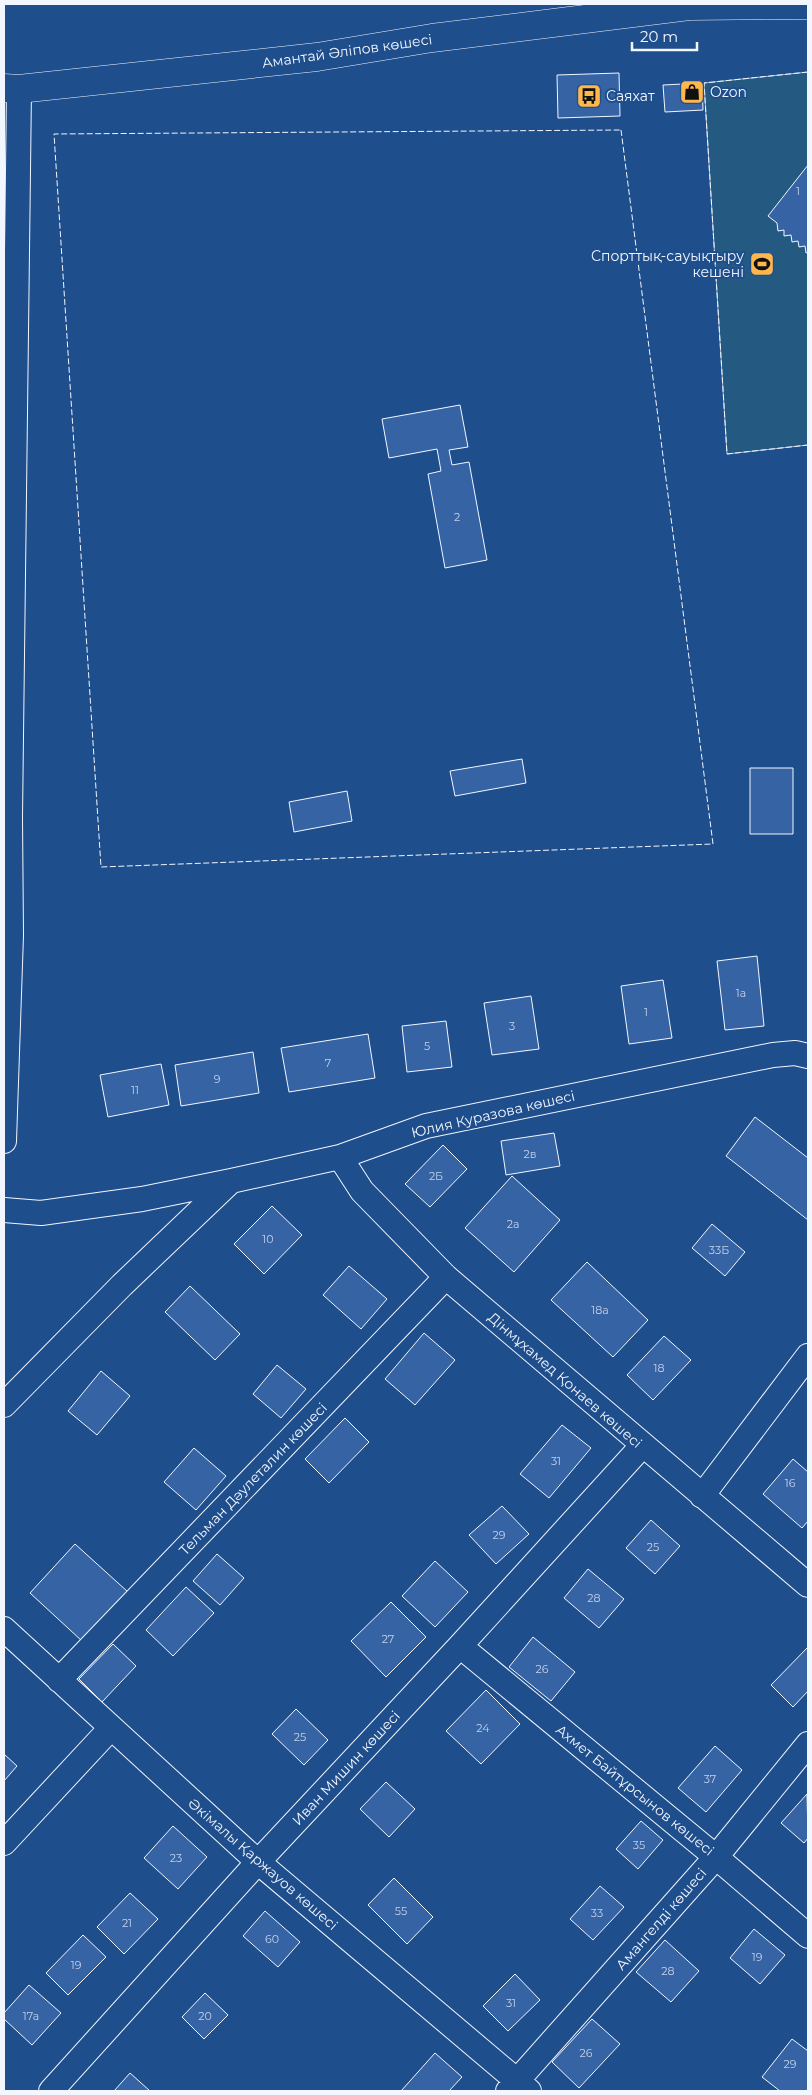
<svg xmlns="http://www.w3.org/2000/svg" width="812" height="2095" viewBox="0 0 812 2095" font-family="Montserrat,sans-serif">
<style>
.green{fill:#245a82;stroke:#a8bbd7}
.building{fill:#3563a3;stroke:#f2f6ff}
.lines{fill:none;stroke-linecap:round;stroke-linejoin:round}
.minor-casing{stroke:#f2f6ff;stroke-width:26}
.major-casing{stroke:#f2f6ff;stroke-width:29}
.minor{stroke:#1f4e8c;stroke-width:24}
.major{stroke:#1f4e8c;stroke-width:28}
.fence{stroke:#f2f6ff;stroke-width:1;stroke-dasharray:6 2.5;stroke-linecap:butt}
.labels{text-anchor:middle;stroke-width:4;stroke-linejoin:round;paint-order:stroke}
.number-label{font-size:11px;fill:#c3d1e8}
.street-label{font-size:14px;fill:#f2f6ff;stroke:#1f4e8c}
.poi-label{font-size:14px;fill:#f2f6ff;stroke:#1f4e8c;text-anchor:start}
</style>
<rect width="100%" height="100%" fill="#1f4e8c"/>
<path class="green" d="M808 72V445L727 454 704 83Z"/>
<path class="building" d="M619 73 620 116 558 118 557 75Z
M702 83 703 110 665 112 663 85Z
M808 165V252L806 253 805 246 799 247 798 241 792 242 791 235 784 236V230L778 231 777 223 768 216Z
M460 405 468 447 449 450 452 465 469 462 487 560 445 568 428 474 441 471 437 449 389 458 382 419Z
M522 759 526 783 455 796 450 771Z
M750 768H793V834H750Z
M347 791 352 821 294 832 289 802Z
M757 956 764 1026 725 1030 717 961Z
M663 980 672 1038 629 1044 621 986Z
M531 996 539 1049 492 1055 484 1003Z
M446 1021 452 1067 407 1072 402 1026Z
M368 1034 375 1078 289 1092 281 1048Z
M253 1052 259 1093 181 1106 175 1065Z
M161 1064 169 1105 108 1117 100 1075Z
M755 1117 808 1158V1220L726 1156Z
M554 1133 560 1166 506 1175 501 1141Z
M443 1145 467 1169 430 1207 405 1184Z
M512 1176 560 1220 514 1272 465 1228Z
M272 1206 302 1235 264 1274 234 1244Z
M712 1224 745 1252 725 1276 692 1248Z
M587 1262 648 1320 613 1357 551 1300Z
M349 1266 387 1299 361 1329 323 1295Z
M190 1286 240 1334 215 1360 165 1312Z
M424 1333 455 1360 415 1405 385 1379Z
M664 1336 691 1360 653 1400 627 1375Z
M277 1365 306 1389 281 1418 253 1394Z
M101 1371 130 1396 97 1435 68 1411Z
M345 1418 369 1442 329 1483 305 1459Z
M562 1425 591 1448 549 1498 520 1474Z
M194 1448 226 1476 196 1510 164 1482Z
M793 1459 808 1472V1521L802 1528 763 1494Z
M502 1506 529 1534 496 1564 469 1535Z
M651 1520 680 1546 655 1574 626 1548Z
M75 1544 128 1592 82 1641 30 1593Z
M217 1554 244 1578 220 1605 193 1581Z
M435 1561 468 1592 435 1627 402 1596Z
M588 1569 624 1599 599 1628 564 1598Z
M186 1587 214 1613 173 1656 146 1630Z
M391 1602 426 1637 386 1677 351 1641Z
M533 1637 575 1672 551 1701 509 1667Z
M113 1644 136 1666 102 1702 79 1679Z
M808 1647V1691L793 1707 771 1685Z
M486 1690 520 1724 481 1764 446 1731Z
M296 1709 328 1740 304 1765 272 1734Z
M715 1746 742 1770 706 1812 678 1788Z
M4 1754 17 1766 4 1781Z
M386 1782 415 1809 389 1837 360 1809Z
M807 1794 808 1838 804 1843 781 1823Z
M641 1821 663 1840 638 1869 616 1849Z
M173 1826 207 1857 178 1889 144 1858Z
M394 1878 433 1917 407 1944 368 1905Z
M600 1886 624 1907 593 1940 570 1919Z
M130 1893 158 1919 124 1954 97 1927Z
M265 1911 300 1942 278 1967 243 1936Z
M754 1929 785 1955 760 1984 730 1958Z
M83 1935 106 1957 68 1995 46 1973Z
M665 1940 699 1971 671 2002 636 1972Z
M515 1974 540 2000 508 2031 483 2006Z
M29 1985 61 2013 32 2045 4 2019V2013Z
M205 1993 228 2015 204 2039 182 2017Z
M592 2019 620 2044 579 2088 552 2062Z
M792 2039 808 2051V2091H780L762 2077Z
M435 2053 462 2077 449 2091H401Z
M130 2073 150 2091H114Z"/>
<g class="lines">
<defs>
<path id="minor" d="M4 1141 11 935 10 818 19 89
M340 1157 362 1191 446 1277 808 1585
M4 1210 41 1213 142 1199 231 1181 340 1157 426 1126 773 1055 795 1053 808 1056
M4 1405 122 1285 231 1181
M702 1496 808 1356
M4 1629 258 1862 529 2091
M460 1646 716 1857 808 1936
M59 1680 446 1277
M4 1843 111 1728
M51 2091 258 1862 460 1646 642 1446
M508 2091 716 1857 808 1744"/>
<path id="major" d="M4 88 19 89 317 57 432 38 689 6 808 5"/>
</defs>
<use href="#minor" class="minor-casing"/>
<use href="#major" class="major-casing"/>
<use href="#minor" class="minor"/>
<use href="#major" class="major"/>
<path class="fence" d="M808 72 704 83 727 454 808 445
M621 130 713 844 101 867 54 134Z"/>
</g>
<defs>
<symbol id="shop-square" viewBox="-11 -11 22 22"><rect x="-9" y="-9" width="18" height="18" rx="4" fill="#ffb74d" stroke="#1f4e8c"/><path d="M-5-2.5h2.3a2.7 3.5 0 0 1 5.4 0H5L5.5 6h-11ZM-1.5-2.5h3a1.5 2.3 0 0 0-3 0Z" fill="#111"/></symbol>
<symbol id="bus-square" viewBox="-11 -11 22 22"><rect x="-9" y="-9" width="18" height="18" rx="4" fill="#ffb74d" stroke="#1f4e8c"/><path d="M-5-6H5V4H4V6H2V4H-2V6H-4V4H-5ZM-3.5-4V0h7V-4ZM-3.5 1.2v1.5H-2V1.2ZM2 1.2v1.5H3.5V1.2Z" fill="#111"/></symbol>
<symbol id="stadium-square" viewBox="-11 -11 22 22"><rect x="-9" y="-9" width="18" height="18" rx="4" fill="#ffb74d" stroke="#1f4e8c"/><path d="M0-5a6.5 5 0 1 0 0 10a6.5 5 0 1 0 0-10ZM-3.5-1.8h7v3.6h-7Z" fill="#111"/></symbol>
</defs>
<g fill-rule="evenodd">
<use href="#shop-square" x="678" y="78" width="28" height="28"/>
<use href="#bus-square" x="575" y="82" width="28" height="28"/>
<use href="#stadium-square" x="748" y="250" width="28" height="28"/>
</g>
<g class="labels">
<g class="number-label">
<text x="798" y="195">1</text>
<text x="457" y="521">2</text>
<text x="741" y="997">1а</text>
<text x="646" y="1016">1</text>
<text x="512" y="1030">3</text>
<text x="427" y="1050">5</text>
<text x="328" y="1067">7</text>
<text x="217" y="1083">9</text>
<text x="135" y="1094">11</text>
<text x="530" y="1158">2в</text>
<text x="436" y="1180">2Б</text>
<text x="513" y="1228">2а</text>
<text x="268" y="1243">10</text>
<text x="719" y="1254">33Б</text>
<text x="600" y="1314">18а</text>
<text x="659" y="1372">18</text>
<text x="556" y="1465">31</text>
<text x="790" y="1487">16</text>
<text x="499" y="1539">29</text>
<text x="653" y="1551">25</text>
<text x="594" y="1602">28</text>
<text x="388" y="1643">27</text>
<text x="542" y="1673">26</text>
<text x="483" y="1732">24</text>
<text x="300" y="1741">25</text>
<text x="710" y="1783">37</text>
<text x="639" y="1849">35</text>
<text x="176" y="1862">23</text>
<text x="401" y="1915">55</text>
<text x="597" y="1917">33</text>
<text x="127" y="1927">21</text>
<text x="272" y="1943">60</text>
<text x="757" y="1961">19</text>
<text x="76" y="1969">19</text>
<text x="668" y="1975">28</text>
<text x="511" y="2007">31</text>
<text x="31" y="2020">17а</text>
<text x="205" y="2020">20</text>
<text x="586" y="2057">26</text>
<text x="790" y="2068">29</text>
</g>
<g class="street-label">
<text transform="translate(347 51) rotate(-8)" y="5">Амантай Әліпов көшесі</text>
<text transform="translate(493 1114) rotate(-13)" y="5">Юлия Куразова көшесі</text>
<text transform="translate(565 1380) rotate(41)" y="5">Дінмұхамед Қонаев көшесі</text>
<text transform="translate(253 1479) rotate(-46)" y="5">Тельман Дәулеталин көшесі</text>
<text transform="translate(346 1768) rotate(-47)" y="5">Иван Мишин көшесі</text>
<text transform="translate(635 1790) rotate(39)" y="5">Ахмет Байтұрсынов көшесі</text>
<text transform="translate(263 1864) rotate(41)" y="5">Әкімалы Қаржауов көшесі</text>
<text transform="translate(661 1919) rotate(-49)" y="5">Амангелді көшесі</text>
</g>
<g class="poi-label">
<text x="710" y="97">Ozon</text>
<text x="606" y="101">Саяхат</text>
<text x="744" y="261" text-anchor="end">Спорттық-сауықтыру<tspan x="744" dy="16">кешені</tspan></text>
</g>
</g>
<rect width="812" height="2095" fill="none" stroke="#f2f6ff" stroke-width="10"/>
<path d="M632 42v8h65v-8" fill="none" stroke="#f2f6ff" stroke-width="2.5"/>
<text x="640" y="42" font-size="15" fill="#f2f6ff" stroke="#1f4e8c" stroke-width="4" paint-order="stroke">20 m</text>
</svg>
